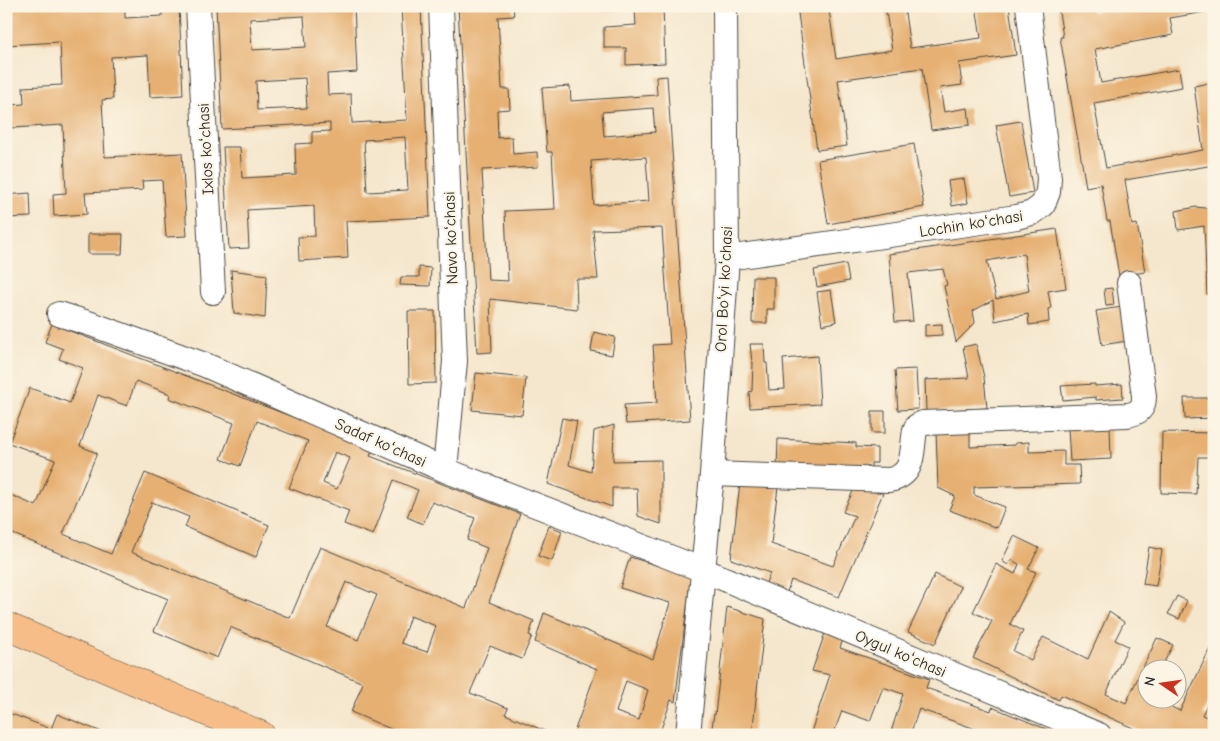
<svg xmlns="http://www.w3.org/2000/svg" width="1220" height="741" viewBox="0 0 1220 741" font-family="'Comic Neue',sans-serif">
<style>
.building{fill:#e6b072;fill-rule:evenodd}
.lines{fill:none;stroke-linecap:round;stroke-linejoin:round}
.minor-casing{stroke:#494743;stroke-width:26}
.major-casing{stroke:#494743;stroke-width:29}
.minor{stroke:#fff;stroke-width:24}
.major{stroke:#f7bd88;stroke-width:28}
.labels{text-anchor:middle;stroke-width:4;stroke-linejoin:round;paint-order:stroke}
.street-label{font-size:16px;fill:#2b2b2b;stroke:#fcf5e5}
</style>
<rect width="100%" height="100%" fill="#fcf5e5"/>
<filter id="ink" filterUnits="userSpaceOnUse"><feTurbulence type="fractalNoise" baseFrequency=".02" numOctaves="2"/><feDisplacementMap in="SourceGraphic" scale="10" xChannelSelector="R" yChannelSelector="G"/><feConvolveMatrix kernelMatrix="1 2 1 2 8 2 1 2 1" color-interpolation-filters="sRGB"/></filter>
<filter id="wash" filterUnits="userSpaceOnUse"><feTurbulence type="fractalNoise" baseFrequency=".0096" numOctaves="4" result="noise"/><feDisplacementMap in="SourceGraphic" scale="20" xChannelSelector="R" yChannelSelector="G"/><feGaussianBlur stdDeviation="1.12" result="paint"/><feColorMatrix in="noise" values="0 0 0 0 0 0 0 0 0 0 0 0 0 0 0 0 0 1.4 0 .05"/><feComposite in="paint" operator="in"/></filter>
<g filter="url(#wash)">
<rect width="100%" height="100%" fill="#f5e7cd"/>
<g id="blocks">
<path class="building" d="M6 6H125V18L162 16V6H179L183 95 150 97 148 55 111 57 113 99 102 100 105 157 182 153 187 236 166 237 162 180 142 181 143 190 85 193 87 214 54 216 53 194 66 193 63 125 12 128 11 105 24 104 23 87 62 85 60 42 6 45Z
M216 6H354L357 72 327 74 328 95 351 94 352 123 407 120 401 6H421L430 217 346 221 348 258 299 261 298 237 315 236 314 206 247 210 249 248 229 249 223 147H240L242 178 296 175 295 144 312 143V132L330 131V123L222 129ZM304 16 306 47 252 50 250 19ZM305 78 307 108 257 110 256 81ZM405 137 408 190 367 192 364 140Z
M458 6H513L514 16 498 17 502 89H509L510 109 497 110 498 138 512 137 513 154 537 152 538 167 482 170 488 280 508 281 505 211 555 209 552 152H547L542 88 570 86 571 101 657 95 656 77 667 76 690 420 626 424 624 405 657 403 653 345 670 344 662 228 593 230 598 279H576L577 309 490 299 492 352 477 353ZM653 108 655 132 604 136 602 112ZM646 157 649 201 594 205 591 161Z
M603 6H663L665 63 626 65V48H604V27L636 25 635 9 603 11Z
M797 6H843L829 10 836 59 892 50 885 6H904L910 48 981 38 976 6H1009L1016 55 959 63 962 85 940 88 944 112 968 108 970 125 931 130 922 68 838 80 847 146 817 150Z
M1058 6H1091L1092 12 1126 6H1210L1211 11 1170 18 1173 35 1095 49 1101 83 1179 69 1182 87 1094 103 1106 168 1203 150 1194 86 1214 82V165L1125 180 1132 225 1137 224 1145 272 1119 276 1110 221H1107L1101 184 1086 187 1060 37H1063Z
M1021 121 1033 193 1009 197 996 125Z
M914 144 924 207 828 224 818 160Z
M964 179 968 203 952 206 948 181Z
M30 193 31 217 6 218V195Z
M1196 207 1214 209V294H1207L1204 226 1178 230 1176 211Z
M1057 229 1066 288 1048 291 1051 308 1048 309 1049 322 1029 325 1028 314 995 321 993 300 973 311 975 323 956 342 944 286 947 285 943 269 908 273 913 321 895 322 889 254ZM1024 254 1029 291 996 299 987 261Z
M88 234H123L122 254H88Z
M846 264 849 281 817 287 814 270Z
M419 267 431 268 430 286 400 285 401 277H419Z
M231 270 267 275 265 318 234 313Z
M753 277H774V309H767V323H752Z
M1112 288 1114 305 1106 306 1104 289Z
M831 290 836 322 822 325 817 292Z
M1122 307 1127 341 1102 345 1096 311Z
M408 311H435L436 383 409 384Z
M52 324 373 448 370 456 520 514 489 602 534 621 529 635 532 636 522 659 490 646 470 693 508 708 505 714 554 735H405L351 712 363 683 230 627 217 658 154 631 168 599 6 531V493L36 506 55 460 9 443 30 388 70 403 83 368 59 359 63 349 45 342ZM136 381 170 394 169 398 234 423 221 459 240 466 257 421 308 441 289 488 349 511 344 524 373 535 394 480 418 490 407 517 423 524 432 502 475 518 467 540 487 548 466 608 320 547 290 618 131 552 152 502 189 517 185 527 256 557 269 525 145 473 111 554 63 534 97 453 80 446 98 395 127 406ZM335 452 350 458 337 489 323 483ZM346 582 377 595 358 640 327 627ZM410 616 436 626 427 652 401 643Z
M942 324V335L925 336V325Z
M594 332 615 337 612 355 591 351Z
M750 344H764L765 363H767L769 390 785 389 783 359 817 356 820 404 750 408 749 392 752 391 753 362H752Z
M976 344 984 377 987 408 926 411 925 380 969 378 963 347Z
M916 369 918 409 898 410 895 370Z
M476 373 526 378 522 415 472 410Z
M1095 384V386L1122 384 1123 398 1096 400V397L1063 400 1061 386Z
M1184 398H1214V418L1185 419Z
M872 411H885V433H872Z
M562 418 577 421 569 465 591 472 594 431 614 425 613 461 661 460V524L638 516 637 488H612V507L548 484Z
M1110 426 1111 459 1070 461 1068 428Z
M970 429V447L1015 445V443L1029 442V452L1064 451V465H1079L1080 484 974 487V495L1005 507 997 528 949 510 955 496 938 488 936 430Z
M1162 432 1214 433V457H1198L1196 494 1161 493Z
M778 439 856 443V447L877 448V463H871V471L777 468Z
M740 483 778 487 771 544 833 566 855 516 843 512 854 489 883 493 839 597 791 580 787 592 765 585 770 573 731 559Z
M549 526 562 531 552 561 538 556Z
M1014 536 1039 548 1028 569 1036 572 1010 624 1023 631 1013 651 1031 660 1043 637 1088 659 1109 612 1124 622 1115 640 1128 646 1106 694 1126 703 1157 638 1173 645 1161 668H1148V698H1152L1180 711 1214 640V690L1202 715 1214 720V735H1148L1061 695 1059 700 973 658 992 621 973 612 996 564 1015 574 1019 564 1011 560 1008 565 1002 561Z
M1149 547 1162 550 1156 586 1143 584Z
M630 557 691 576 675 702 671 700 659 735H573L597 669 535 642 544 613 653 659 670 603 620 588ZM626 681 648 690 639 720 616 712Z
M935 574 961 587 935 644 908 632Z
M1177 596 1187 601 1179 619 1168 614Z
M727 607 765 619 752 735H711L714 714 715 715Z
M825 633 843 639 840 648 929 679 926 688 991 711 992 707 1061 735H984V732L919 709 910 735H890L903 694 883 687 870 721 842 711 833 735H810L830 675 812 671Z
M6 712 51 729 57 714 109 735H6Z"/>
</g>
</g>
<g filter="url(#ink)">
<use href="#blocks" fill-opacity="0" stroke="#494743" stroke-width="1"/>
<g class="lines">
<defs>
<path id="minor" d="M198 6 213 292
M441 6 455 361 445 470
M727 258 1017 217 1032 213 1043 205 1048 192 1049 178 1028 6
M59 314 91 324 205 365 445 470 703 570 1099 735
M712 474 889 480C916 475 911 452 915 430L917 426 923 423 1127 415C1139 413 1144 409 1144 396L1129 283
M688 735 712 474 727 258 725 6"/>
<path id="major" d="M6 626 261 735"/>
</defs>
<use href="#minor" class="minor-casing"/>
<use href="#major" class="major-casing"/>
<use href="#minor" class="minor"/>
<use href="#major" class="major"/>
</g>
</g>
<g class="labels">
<g class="street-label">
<text transform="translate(205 149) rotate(-93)" y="6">Ixlos koʻchasi</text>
<text transform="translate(971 223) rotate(-9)" y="6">Lochin koʻchasi</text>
<text transform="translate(450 238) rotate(-92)" y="6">Navo koʻchasi</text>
<text transform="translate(723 289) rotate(-87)" y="6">Orol Boʻyi koʻchasi</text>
<text transform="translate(381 442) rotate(24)" y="6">Sadaf koʻchasi</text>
<text transform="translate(901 653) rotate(23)" y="6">Oygul koʻchasi</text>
</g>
</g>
<rect width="1220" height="741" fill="none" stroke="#fcf5e5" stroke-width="25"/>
<g transform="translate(1162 684) rotate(283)"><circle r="24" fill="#fcf5e5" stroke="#a8a49b"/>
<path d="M0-4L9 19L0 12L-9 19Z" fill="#c8321e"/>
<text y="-8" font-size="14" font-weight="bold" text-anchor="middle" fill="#2b2b2b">N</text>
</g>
</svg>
